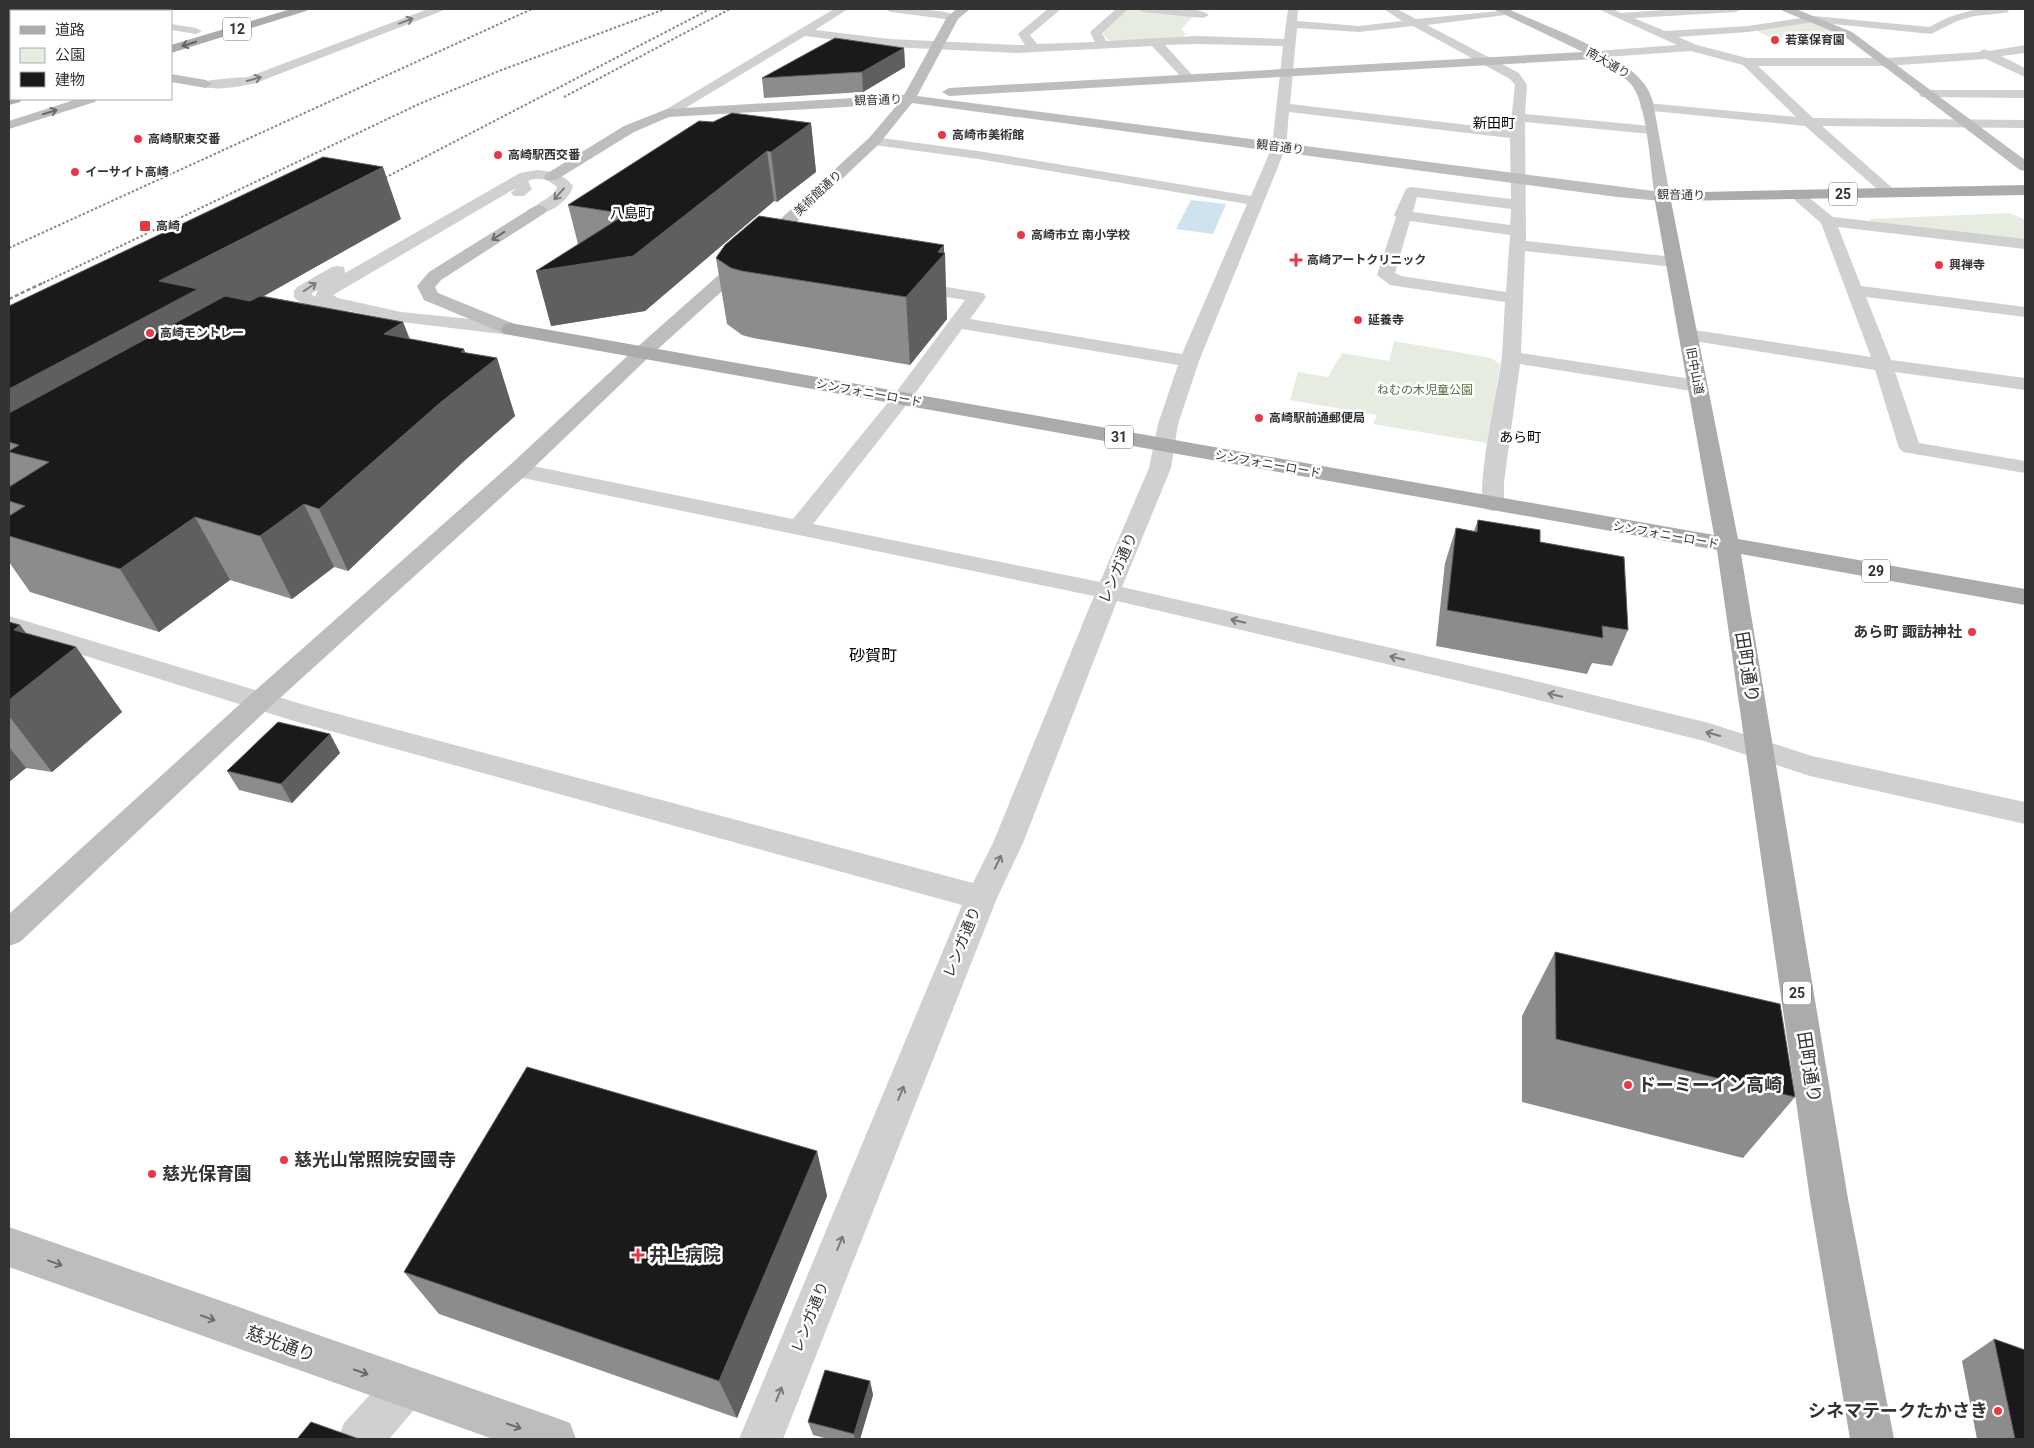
<svg xmlns="http://www.w3.org/2000/svg" width="2034" height="1448" viewBox="0 0 2034 1448" font-family="Roboto,'Noto Sans JP',sans-serif">
<style>
.green{fill:#e6ecdf}
.water{fill:#cfe2ee}
.lines{fill:none;stroke-linecap:round;stroke-linejoin:round}
.street{fill:#d0d0d0;fill-rule:evenodd}
.secondary{fill:#bdbdbd;fill-rule:evenodd}
.primary{fill:#ababab;fill-rule:evenodd}
.rail-far1{stroke:#888;stroke-width:2;stroke-dasharray:2.5 2;stroke-linecap:butt}
.rail{stroke:#888;stroke-width:2.5;stroke-dasharray:4 2.5;stroke-linecap:butt}
.wall{fill:#8c8c8c}
.shaded-wall{fill:#5f5f5f}
.building{fill:#1a1a1a;stroke:#5f5f5f}
.oneway{stroke:#7a7a7a}
.oneway2{stroke:#636363}
.oneway3{stroke:#6a6a6a}
.poi-dot{fill:#e63946;stroke:#fff;stroke-width:2}
.labels{text-anchor:middle;stroke-width:5;stroke-linejoin:round;paint-order:stroke}
.far-poi-label{font-size:12px;font-weight:bold;fill:#333;stroke:#fff;text-anchor:start}
.far-street-label{font-size:12px;fill:#333;stroke:#fff}
.far-park-label{font-size:12px;fill:#56703f;stroke:#fff}
.shield{fill:#fff;stroke:#707070;stroke-width:1}
.shield-label{font-size:14px;font-weight:bold;fill:#333}
.far-neighbourhood-label{font-size:14px;fill:#000;stroke:#fff}
.street-label{font-size:15px;fill:#333;stroke:#fff}
.poi-label{font-size:15px;font-weight:bold;fill:#333;stroke:#fff;text-anchor:end}
.neighbourhood-label{font-size:16px;fill:#000;stroke:#fff}
.near-street-label{font-size:18px;fill:#333;stroke:#fff}
.near-poi-label{font-size:18px;font-weight:bold;fill:#333;stroke:#fff;text-anchor:start}
</style>
<rect width="100%" height="100%" fill="#fff"/>
<path class="green" d="M1131 9 1189 15 1193 17 1181 29 1186 34 1182 37 1114 41 1108 40 1101 31 1125 10Z
M1810 21 1836 32 1845 39 1771 38 1754 29Z
M2010 213 2025 220V242L1871 224 1870 219Z
M1394 341 1491 358 1500 364 1487 443 1373 424 1377 415 1290 400 1298 372 1328 377 1342 353 1389 361Z"/>
<path class="water" d="M1191 200 1226 204 1213 234 1176 229Z"/>
<g class="lines">
<path class="street" d="M428 9H444L442 11 256 83C243 86 208 93 200 84 204 79 238 78 248 77Z
M834 9H848L815 30 890 39 1017 45H1025L1018 34 1020 32 1048 9H1061L1030 35 1037 44 1095 42 1090 32 1116 9H1128L1102 33 1106 41 1197 36 1284 39 1288 9H1298L1297 21 1359 26 1402 21 1384 9H1397L1416 19 1510 10 1512 12 1506 15 1427 25 1519 73 1527 85 1525 114 1651 126 1658 130 1651 134 1525 122 1526 241 1674 257 1680 258 1682 262 1680 266 1674 267 1525 251 1521 353 1698 380 1705 382 1708 386 1705 390 1698 392 1520 364 1504 482V504L1501 509 1493 511 1485 509C1474 492 1499 383 1502 356 1503 338 1504 320 1505 302L1396 286 1390 285 1377 275 1396 217 1394 215 1406 189 1411 187 1511 199 1510 138 1289 112 1286 147 1199 361 1178 424 1171 468 1122 587 1506 674 1709 723 1812 756 2025 802V824L1810 776 1704 741 1506 692 1117 601 1023 843 997 898 783 1439H739L962 905 294 721 9 632V616L308 706 973 883 993 843 1094 596 518 477 510 475 507 470 510 465 518 463 793 519 894 395 965 300 904 290 901 286 904 282 910 281 983 293 986 297 970 319 1182 354 1247 204 978 159 874 145 869 144 867 141 869 138 874 137 978 151 1251 196 1272 147 1283 46 1197 44 1165 45 1194 77 1188 81 1184 80 1152 46 1017 53 890 47 805 36 672 116H662L660 113ZM1413 26 1510 79 1515 85 1510 130 1290 104 1297 28 1359 32ZM1417 197 1511 209 1510 225 1413 212ZM1410 221 1510 235 1506 292 1401 276 1395 273ZM962 329 1178 365 1158 424 1149 468 1100 582 813 524 908 403Z
M885 9C899 8 950 9 959 17L953 20 891 12Z
M1137 9C1151 8 1199 6 1209 15L1203 18 1143 12Z
M1598 9H1613L1621 13 1679 9H1742L1736 12 1634 18 1665 31 1748 26 1814 16 1929 27 1949 17 1973 10 2009 9 2008 12 2004 13 1974 16 1957 21 1931 34 1814 22 1748 32 1678 37 1697 45 1747 58H1887L1979 52 1984 49 1989 51 2025 45V53L2001 56 2025 68V77L1986 59 1887 66H1758L1813 118 2025 120V128L1822 126 1898 193 1895 196H1885L1805 126 1642 110 1640 107 1642 104 1647 103 1796 117 1743 65 1691 51 1592 58 1590 55 1596 51 1677 45Z
M171 24 196 28 202 31 196 34 171 30Z
M9 53 11 54V62L9 61Z
M1926 90H2025V98L1921 97 1919 94 1921 91Z
M537 170C551 171 564 174 573 186 570 200 547 217 533 213L531 210C538 201 554 198 557 187 549 180 539 176 528 181L532 189 524 196H514L511 193 516 188 333 295 338 298 401 312 510 323 517 325 519 329 517 333 510 335 401 322 349 311C340 318 301 307 294 297V291L297 287 332 267 338 266 344 267 345 273 520 173ZM318 290 315 297 312 295V293Z
M1797 190 1802 192 1833 217 2025 239V249L1838 227 1861 286 2025 307V317L1866 297 1891 360 2025 378V390L1895 372 1919 443 2025 461V473L1903 452 1899 448 1875 370 1681 339 1679 335 1681 331 1688 329 1871 357 1821 223 1789 195 1792 192Z
M405 1367 420 1373 426 1388 420 1403 389 1439H338L344 1423 390 1373Z"/>
<path class="secondary" d="M957 9H970L958 19 917 96 1654 191C1650 165 1647 100 1630 83 1620 73 1607 66 1595 59L949 96 942 92 949 88 1583 52 1493 9H1508C1543 25 1616 51 1640 79 1647 86 1650 93 1653 102L1670 196 1667 199 1662 201 1617 197 912 103 879 144 751 265 649 357 526 475 270 707 20 942 9 946V914L250 695 510 465 635 349 739 257 869 138 898 104 669 117 634 132 556 180H546L544 177 546 174 624 126 667 109 904 95 947 17Z
M1781 9H1796L1852 32 2025 160V171L2020 170 1844 36 1783 11Z
M171 74 206 80 212 84 206 88 171 82Z
M77 99H97L95 102 9 129V121Z
M539 205 545 207 547 210 545 213 441 280 435 287 438 293 517 325 519 329 517 333 510 335 503 333 424 300 417 286 429 272 533 207Z
M9 1227 554 1417 570 1423 576 1439H493L9 1267Z"/>
<path class="primary" d="M291 9H308L306 11 171 53V45Z
M11 96V99H22L20 102 9 105V97Z
M2025 185V195L1671 201 1738 539 2025 589V605L1741 554 1848 1199 1894 1439H1850L1810 1199 1717 550 510 335 503 333 501 329 503 325 510 323 1714 535 1654 196 1657 193Z"/>
<path class="rail-far1" d="M564 97 730 9
M373 184 710 9
M9 248 532 9
M43 283 419 104 499 71 665 9"/>
<path class="rail" d="M9 299 45 282"/>
</g>
<path class="wall" d="M9 9H161L162 11H11V49H9Z
M904 48 905 67 863 92 764 98 762 78Z
M811 123 816 172 777 202 774 201 645 311 551 326 578 244 568 205Z
M401 219 264 296 403 322 410 339 466 353 497 358 515 416 463 462 348 571 334 567 292 599 230 580 159 632 30 592 9 562V306Z
M944 253 947 319 910 365 753 338 742 335 727 324 716 258Z
M1478 520 1540 542 1628 630 1612 666 1592 663 1587 674 1436 646 1445 563 1456 528 1474 531Z
M9 622 20 625 26 633 76 647 122 712 52 772 26 768 9 782Z
M330 734 340 753 292 803 239 790 227 771Z
M1555 952 1795 1097 1743 1158 1522 1102V1016Z
M817 1151 827 1196 737 1418 439 1314 404 1272Z
M1994 1339 2025 1439H1977L1962 1361Z
M870 1381 873 1395 860 1439H828L813 1435 808 1422Z"/>
<path class="shaded-wall" d="M135 9H161L162 11H126Z
M904 48 905 67 863 92 862 72Z
M811 123 816 172 777 202 771 152Z
M767 151 774 201 645 311 551 326 536 271Z
M383 167 401 219 214 324 19 445 9 442V389L159 281Z
M944 245V254L945 253 947 319 910 365 906 297Z
M403 322 424 379 384 334Z
M464 349 474 376 497 358 515 416 463 462 348 571 319 509 461 352Z
M304 504 334 567 292 599 260 536Z
M195 517 230 580 159 632 120 569Z
M20 625 50 667 76 647 122 712 52 772 9 716V700L14 630Z
M330 734 340 753 292 803 281 784Z
M9 747 26 768 9 782Z
M817 1151 827 1196 737 1418 719 1381Z
M870 1381 873 1395 860 1439H855L854 1434Z"/>
<path class="building" d="M9 9H135L126 11H11V21H9Z
M835 38 904 48 862 72 762 78Z
M732 113 811 123 771 152 767 151 633 256 536 271 626 214 568 205 699 121 713 122Z
M323 157 383 167 159 281 198 289 9 389V306Z
M759 216 944 245 938 252 945 253 906 297 742 271 731 268 716 258 725 245Z
M225 296 250 301 260 296 403 322 384 334 464 349 461 352 497 358 441 402 319 509 304 504 260 536 195 517 120 569 9 536V516L25 506 9 501V487L49 462 9 452V451L19 445 9 442V413Z
M1478 520 1540 530V542L1624 557 1628 630 1602 626 1603 638 1447 610 1456 528 1477 532Z
M9 622 20 625 14 630 76 647 9 700Z
M278 722 330 734 281 784 227 771Z
M1555 952 1780 1004 1795 1097 1556 1039Z
M527 1067 817 1151 719 1381 404 1272Z
M1994 1339 2025 1350V1439H2015Z
M825 1370 870 1381 854 1434 808 1422Z
M311 1422 359 1439H297Z"/>
<defs><path id="oneway-shaft" d="M-6 0H5M1.5-3L5.5 0L1.5 3" fill="none" stroke-width="1.6" stroke-linecap="round" stroke-linejoin="round" transform="scale(1.25)"/></defs>
<g class="oneway">
<use href="#oneway-shaft" transform="translate(406 21) rotate(-21)"/>
<use href="#oneway-shaft" transform="translate(254 79) rotate(-16)"/>
<use href="#oneway-shaft" transform="translate(559 194) rotate(131)"/>
<use href="#oneway-shaft" transform="translate(310 287) rotate(-34)"/>
<use href="#oneway-shaft" transform="translate(1238 621) rotate(-167)"/>
<use href="#oneway-shaft" transform="translate(1397 658) rotate(-167)"/>
<use href="#oneway-shaft" transform="translate(1555 695) rotate(-166)"/>
<use href="#oneway-shaft" transform="translate(1713 734) rotate(-164)"/>
<use href="#oneway-shaft" transform="translate(998 862) rotate(-64)"/>
<use href="#oneway-shaft" transform="translate(901 1093) rotate(-68)"/>
<use href="#oneway-shaft" transform="translate(840 1243) rotate(-68)"/>
<use href="#oneway-shaft" transform="translate(779 1394) rotate(-68)"/>
</g>
<use class="oneway2" href="#oneway-shaft" transform="translate(189 44) rotate(162)"/>
<g class="oneway3">
<use href="#oneway-shaft" transform="translate(50 112) rotate(-17)"/>
<use href="#oneway-shaft" transform="translate(498 236) rotate(147)"/>
<use href="#oneway-shaft" transform="translate(55 1263) rotate(20)"/>
<use href="#oneway-shaft" transform="translate(208 1318) rotate(20)"/>
<use href="#oneway-shaft" transform="translate(361 1372) rotate(19)"/>
<use href="#oneway-shaft" transform="translate(514 1426) rotate(19)"/>
</g>
<g class="poi-dot">
<circle cx="1775" cy="40" r="5"/>
<circle cx="942" cy="135" r="5"/>
<circle cx="138" cy="139" r="5"/>
<circle cx="498" cy="155" r="5"/>
<circle cx="75" cy="172" r="5"/>
<rect x="139" y="220" width="12" height="12" rx="2.5"/>
<circle cx="1021" cy="235" r="5"/>
<path d="M1293.5 252.5h5v5h5v5h-5v5h-5v-5h-5v-5h5z"/>
<circle cx="1939" cy="265" r="5"/>
<circle cx="1358" cy="320" r="5"/>
<circle cx="150" cy="333" r="5"/>
<circle cx="1259" cy="418" r="5"/>
<circle cx="1972" cy="632" r="5"/>
<circle cx="1628" cy="1085" r="5"/>
<circle cx="284" cy="1160" r="5"/>
<circle cx="152" cy="1174" r="5"/>
<path d="M635.5 1247.5h5v5h5v5h-5v5h-5v-5h-5v-5h5z"/>
<circle cx="1998" cy="1411" r="5"/>
</g>
<g class="labels">
<g class="far-poi-label">
<text x="1785" y="44">若葉保育園</text>
<text x="952" y="139">高崎市美術館</text>
<text x="148" y="143">高崎駅東交番</text>
<text x="508" y="159">高崎駅西交番</text>
<text x="85" y="176">イーサイト高崎</text>
<text x="156" y="230">高崎</text>
<text x="1031" y="239">高崎市立 南小学校</text>
<text x="1307" y="264">高崎アートクリニック</text>
<text x="1949" y="269">興禅寺</text>
<text x="1368" y="324">延養寺</text>
<text x="160" y="337">高崎モントレー</text>
<text x="1269" y="422">高崎駅前通郵便局</text>
</g>
<g class="far-street-label">
<text transform="translate(1608 63) rotate(30)" y="4">南大通り</text>
<text transform="translate(878 100) rotate(-2)" y="4">観音通り</text>
<text transform="translate(1280 147) rotate(7)" y="4">観音通り</text>
<text transform="translate(818 193) rotate(-43)" y="4">美術館通り</text>
<text transform="translate(1681 195) rotate(1)" y="4">観音通り</text>
<text transform="translate(1695 371) rotate(79)" y="4">旧中山道</text>
<text transform="translate(869 393) rotate(10)" y="4">シンフォニーロード</text>
<text transform="translate(1268 464) rotate(10)" y="4">シンフォニーロード</text>
<text transform="translate(1666 535) rotate(10)" y="4">シンフォニーロード</text>
</g>
<g class="far-park-label">
<text x="1425" y="394">ねむの木児童公園</text>
</g>
<g class="shield">
<rect x="223" y="17.5" width="28" height="23" rx="4"/>
<rect x="1829" y="182.5" width="28" height="23" rx="4"/>
<rect x="1105" y="425.5" width="28" height="23" rx="4"/>
<rect x="1862" y="559.5" width="28" height="23" rx="4"/>
<rect x="1783" y="981.5" width="28" height="23" rx="4"/>
</g>
<g class="shield-label">
<text x="237" y="34">12</text>
<text x="1843" y="199">25</text>
<text x="1119" y="442">31</text>
<text x="1876" y="576">29</text>
<text x="1797" y="998">25</text>
</g>
<g class="far-neighbourhood-label">
<text x="1494" y="128">新田町</text>
<text x="631" y="218">八島町</text>
<text x="1520" y="442">あら町</text>
</g>
<g class="street-label">
<text transform="translate(1118 568) rotate(-67)" y="5">レンガ通り</text>
<text transform="translate(962 942) rotate(-68)" y="5">レンガ通り</text>
<text transform="translate(810 1317) rotate(-68)" y="5">レンガ通り</text>
</g>
<g class="poi-label">
<text x="1962" y="637">あら町 諏訪神社</text>
</g>
<g class="neighbourhood-label">
<text x="873" y="661">砂賀町</text>
</g>
<g class="near-street-label">
<text transform="translate(1747 667) rotate(81)" y="6">田町通り</text>
<text transform="translate(1809 1067) rotate(81)" y="6">田町通り</text>
<text transform="translate(281 1344) rotate(20)" y="6">慈光通り</text>
</g>
<g class="near-poi-label">
<text x="1638" y="1091">ドーミーイン高崎</text>
<text x="294" y="1166">慈光山常照院安國寺</text>
<text x="162" y="1180">慈光保育園</text>
<text x="649" y="1261">井上病院</text>
<text x="1988" y="1417" text-anchor="end">シネマテークたかさき</text>
</g>
</g>
<rect width="2034" height="1448" fill="none" stroke="#333333" stroke-width="20"/>
<rect x="10" y="10" width="162" height="90" fill="#ffffff" stroke="#adadad"/>
<rect x="20" y="26" width="25" height="8" fill="#ababab" stroke="#adadad"/>
<text x="55" y="35" font-size="15" fill="#333333">道路</text>
<rect x="20" y="48" width="25" height="15" fill="#e6ecdf" stroke="#adadad"/>
<text x="55" y="60" font-size="15" fill="#333333">公園</text>
<rect x="20" y="72" width="25" height="15" fill="#1a1a1a" stroke="#adadad"/>
<text x="55" y="85" font-size="15" fill="#333333">建物</text>
</svg>
